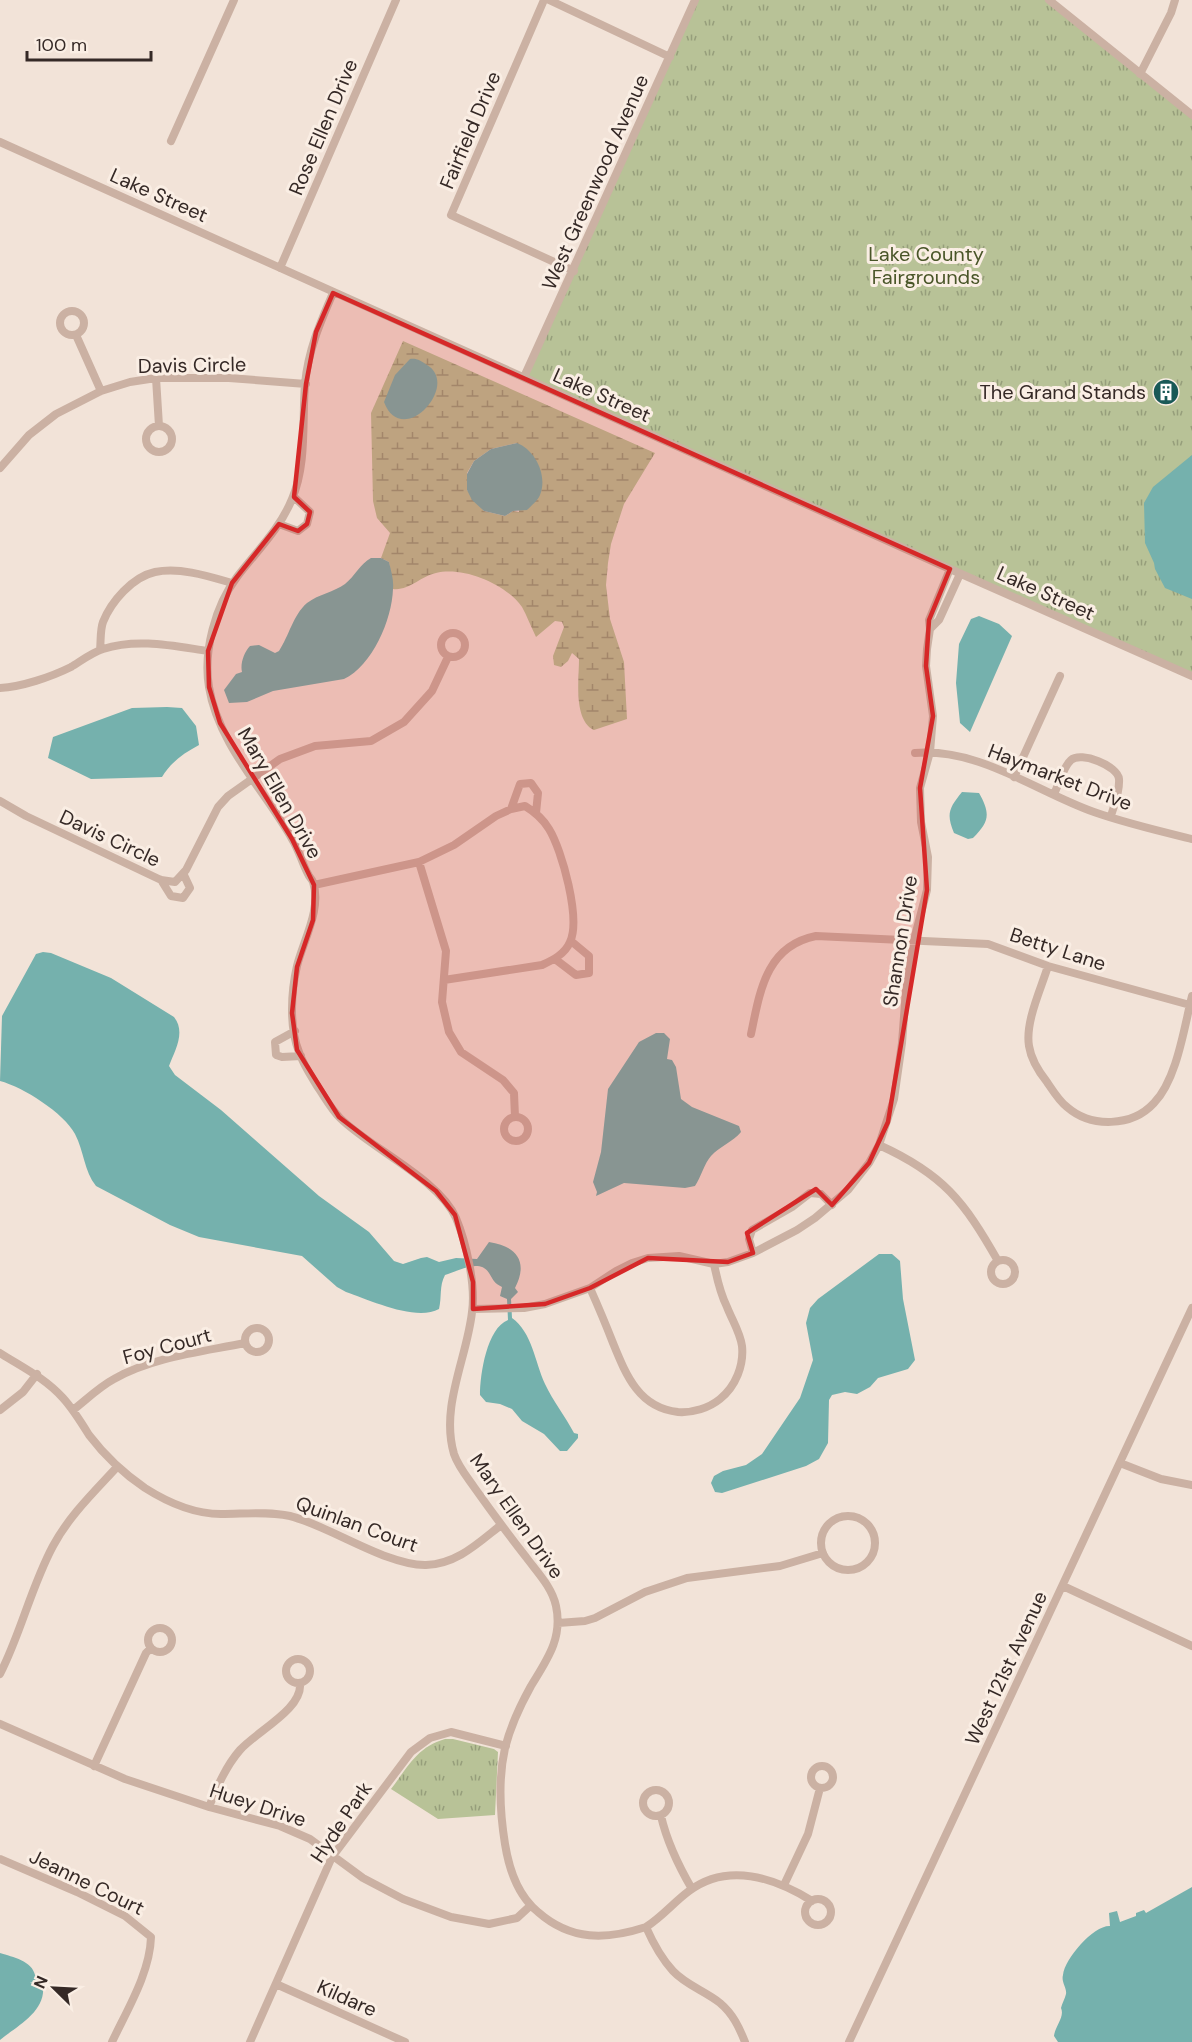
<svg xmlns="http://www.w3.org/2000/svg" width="1192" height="2042" viewBox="0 0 1192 2042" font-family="'DM Sans',sans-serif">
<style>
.wetland{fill:url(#wetland-marsh);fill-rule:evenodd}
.park{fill:url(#park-tufts)}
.water{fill:#75b1ad}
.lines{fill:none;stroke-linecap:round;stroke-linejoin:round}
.minor{stroke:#cbb1a3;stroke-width:8}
.marked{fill:#d62828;fill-opacity:0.2;stroke:#d62828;stroke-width:4.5;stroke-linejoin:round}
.labels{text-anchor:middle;stroke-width:6;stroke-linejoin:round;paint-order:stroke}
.street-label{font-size:20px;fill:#352926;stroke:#faeee4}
.park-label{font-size:20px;fill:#495528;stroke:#faeee4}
.poi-label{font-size:20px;fill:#352926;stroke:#faeee4;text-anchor:end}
</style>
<defs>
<pattern id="wetland-marsh" width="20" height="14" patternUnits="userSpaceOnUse" patternTransform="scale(1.5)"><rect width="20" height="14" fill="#b8c297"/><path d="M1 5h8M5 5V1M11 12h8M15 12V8" fill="none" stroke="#969e7b"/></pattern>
<pattern id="park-tufts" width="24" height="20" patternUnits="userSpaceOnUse" patternTransform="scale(1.5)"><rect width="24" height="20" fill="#b8c297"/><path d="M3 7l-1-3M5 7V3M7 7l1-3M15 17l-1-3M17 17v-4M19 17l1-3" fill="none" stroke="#969e7b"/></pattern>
</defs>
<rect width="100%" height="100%" fill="#f2e3d8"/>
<path class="wetland" d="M403 341 655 453 624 504 611 544 608 563 606 585 610 619 624 662 627 719 594 730C573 720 579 679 579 659L572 653 568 661 561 667 554 665 553 656 564 627 562 622 555 621 536 637C531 627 527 616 522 607 506 584 463 566 436 573 421 576 409 591 393 589L389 562 381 558 390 533 377 518 373 501 371 413ZM517 443 519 512 513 511 505 516 484 511 467 490V473L474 461 491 449Z"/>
<path class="park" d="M694 0H1049L1192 113V676L524 379Z
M445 1739H453L494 1749 498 1752 495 1815 438 1819 391 1789C408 1767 417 1747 445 1739Z"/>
<path class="water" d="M410 359C417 358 421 361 427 365 461 385 402 450 384 402L395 375Z
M517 443C535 450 548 475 540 495 538 500 531 506 527 510L513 511 505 516 484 511 472 500 467 490V474L474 461 491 449Z
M1192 455V599L1165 588 1155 569 1154 563 1145 543 1144 503 1153 487Z
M371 558H381L389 562C391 571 394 580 393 589 392 620 372 666 344 679L273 691 247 702 229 703 224 690 236 674 242 672C240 664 244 652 250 646L259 645 275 653 279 651C289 636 293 615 307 603 319 594 334 592 345 584 355 576 360 564 371 558Z
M979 616 999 624 1012 636 970 732 960 723 956 683 959 644 971 619Z
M167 707 182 708 196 726 199 745C184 753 171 762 162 777L91 779 48 758 53 737 132 708Z
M962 792 979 793C991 814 989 822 973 838L968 839 954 833C946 814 949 808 962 792Z
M43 952 51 953 111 978 174 1017C186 1032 175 1050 169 1066L175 1075 221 1110 319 1196 369 1232 394 1261 403 1264 421 1258 427 1257 439 1262 456 1258 477 1259 489 1242C516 1246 529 1261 515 1288L518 1292 511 1299 512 1318C532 1332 535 1362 545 1384 553 1401 565 1416 574 1433L578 1434V1438L567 1451H560L544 1434 522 1421 512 1409 500 1404 486 1402 480 1395C480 1374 487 1328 508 1320L507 1299 500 1296 502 1287C494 1283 494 1281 489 1273 480 1258 458 1271 445 1275 439 1286 442 1297 439 1309 416 1322 370 1300 346 1292L337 1287 302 1256 199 1237 170 1225 96 1186C84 1171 84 1151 75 1134 64 1113 23 1087 0 1081L2 1016 36 954Z
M656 1033H664L670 1039 667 1059 672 1060 676 1067 681 1099 692 1107 739 1126 741 1132C733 1142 720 1146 711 1156 704 1164 701 1177 695 1186L685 1188 624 1183 596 1196 597 1192 593 1182 601 1152 608 1089 639 1042Z
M879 1254H892L900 1261 903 1299 915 1360 908 1369 878 1378 870 1387 857 1394 845 1392 832 1395 829 1400 828 1443 819 1459 806 1466 722 1493 715 1492 711 1483 714 1476 723 1471 746 1465 762 1454 800 1398 813 1360 806 1323 810 1308 818 1299Z
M1192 1887V2042H1058L1054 2036C1055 2026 1065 2017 1061 2008 1062 2003 1065 1999 1066 1994 1067 1988 1061 1982 1063 1975 1065 1958 1094 1925 1110 1926L1109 1913 1117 1911 1120 1922 1136 1916V1913L1144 1910 1146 1913Z
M0 1953C13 1957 32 1961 35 1975L41 1978C52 2009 18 2025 0 2040Z"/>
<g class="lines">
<path class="minor" d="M544 0 451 215 574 271
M549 0 670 57
M1049 0 1192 115
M1140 74 1171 13 1175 0
M171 141 234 0
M0 142 950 569 1192 676
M280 268 396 0
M333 293C320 323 308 351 305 384 302 422 307 464 292 499 280 529 256 552 237 577 215 606 203 652 209 687 218 744 265 791 292 839 299 850 302 863 308 874 309 877 312 879 313 882 322 909 303 941 297 966 291 992 289 1027 299 1052 303 1064 311 1076 317 1086 324 1096 331 1109 340 1118 370 1148 439 1179 456 1218 466 1242 476 1285 472 1312 467 1358 440 1407 454 1454 458 1466 467 1477 474 1487 491 1511 508 1534 526 1557 537 1572 552 1587 556 1606 563 1638 547 1660 531 1686 521 1704 510 1728 505 1748 498 1779 500 1813 505 1844 509 1869 518 1896 538 1912 571 1941 606 1940 646 1927 653 1943 662 1959 673 1971 686 1985 705 1991 720 2003 733 2014 739 2027 745 2042
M60 323a12 12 0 1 1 24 0a12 12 0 1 1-24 0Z
M76 335 101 391
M524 377 695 0
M156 378 159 426
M146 439a13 13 0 1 1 26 0a13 13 0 1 1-26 0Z
M0 468 29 435 56 414 101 391 130 382 156 378H229L306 384
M279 524 298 531 307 524 310 512 294 497
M930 629 939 620 960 574
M441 645a12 12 0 1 1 24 0a12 12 0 1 1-24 0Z
M100 650C101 641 100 630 103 622 111 602 132 577 155 572 180 567 208 576 232 583
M0 688C21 687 51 677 71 667 81 661 91 653 103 649 137 638 173 646 208 651
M915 753C980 748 1035 791 1094 812 1125 823 1159 831 1192 839
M1014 777 1060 676
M1054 794C1059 784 1063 767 1071 760 1081 751 1118 766 1119 779 1120 792 1114 805 1111 816
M0 801 26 816 161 880 175 882 186 870 218 807 228 796 280 759 315 746 371 741 404 722 432 691 448 657
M511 809 520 784 531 783 538 793 536 813
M419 862 446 951 442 1002 449 1032 461 1052 503 1080 514 1093 515 1117
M161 880 171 896 183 898 190 888 183 873
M314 885 419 862 454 845 496 816 511 809 525 806C535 812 543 819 549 829 562 850 581 919 570 942 565 954 553 960 542 965L444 980
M555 959 576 975 589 973V956L571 941
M1048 966C1041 989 1025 1022 1029 1046 1031 1059 1039 1072 1047 1082 1053 1091 1059 1101 1067 1107 1091 1128 1132 1127 1154 1103 1177 1079 1184 1028 1192 996
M295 1031 275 1042 276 1055 282 1057 301 1056
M751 1034C760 991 766 946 816 936L988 944 1048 966 1190 1005
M504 1129a12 12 0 1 1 24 0a12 12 0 1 1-24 0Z
M879 1145C943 1174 964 1201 998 1261
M753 1253 749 1239 752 1230 792 1207 810 1193 821 1194 832 1205
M991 1272a12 12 0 1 1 24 0a12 12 0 1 1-24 0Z
M590 1288C598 1306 606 1325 613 1343 626 1375 639 1408 678 1412 693 1413 709 1408 720 1399 736 1386 744 1365 742 1346 740 1332 732 1320 727 1307 720 1293 717 1279 714 1264
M473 1309 524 1308 545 1304 590 1288 616 1271 632 1263 648 1258 679 1256 714 1264 728 1262 753 1253 797 1230 815 1218 848 1190 869 1163 879 1145 894 1099 902 1043 906 990 914 940 927 890 928 857 921 822 920 788 930 752 933 716 926 666 927 649 930 629 929 620 950 569
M245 1340a12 12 0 1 1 24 0a12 12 0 1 1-24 0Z
M0 1353C22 1367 45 1378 63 1398 73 1409 81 1422 89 1435 105 1456 123 1473 145 1488 167 1502 195 1514 221 1514 244 1514 267 1511 290 1516 330 1526 387 1566 426 1565 457 1564 478 1543 501 1525
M0 1410 23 1392 37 1374
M73 1410C86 1400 99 1387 114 1379 153 1357 201 1352 245 1343
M1120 1463 1161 1479 1192 1485
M821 1543a27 27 0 1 1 54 0a27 27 0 1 1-54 0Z
M1063 1586 1192 1646
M558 1623 585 1621 595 1618 645 1592 687 1578 780 1566 823 1553
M148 1640a12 12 0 1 1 24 0a12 12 0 1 1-24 0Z
M286 1671a12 12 0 1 1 24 0a12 12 0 1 1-24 0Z
M0 1674C21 1633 31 1587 53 1546 69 1516 94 1492 117 1467
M0 1724 125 1779 209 1807 280 1826 310 1839 363 1878 403 1899 451 1917 489 1924 517 1918 530 1906
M94 1766 146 1653 151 1648
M811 1777a11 11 0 1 1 22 0a11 11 0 1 1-22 0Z
M643 1803a13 13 0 1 1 26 0a13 13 0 1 1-26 0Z
M209 1807C217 1787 226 1766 240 1750 257 1731 303 1709 300 1683
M661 1816C667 1842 678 1865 692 1889
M0 1859 77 1892 125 1916 151 1937C150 1973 127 2010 112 2042
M784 1885 808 1834 820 1788
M805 1912a13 13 0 1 1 26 0a13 13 0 1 1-26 0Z
M646 1927C662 1917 674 1902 689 1891 728 1862 775 1878 812 1901
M276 1984 405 2042
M250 2042 332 1857 411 1752 430 1738 451 1732 506 1746
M849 2042 1192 1308"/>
</g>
<path class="marked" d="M333 293 950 569 929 620 926 666 933 716 920 788 927 890 888 1122 869 1163 832 1205 816 1189 747 1233 753 1253 728 1262 648 1258 590 1288 545 1304 473 1309V1282L455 1215 436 1191 339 1117 297 1050 292 1013 297 967 313 920 314 885 292 839 220 723 209 687 208 651 232 583 279 524 298 531 307 524 310 512 294 497 306 384 316 332Z"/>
<defs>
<symbol id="building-disc" viewBox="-11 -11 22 22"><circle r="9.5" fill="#195957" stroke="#faeee4"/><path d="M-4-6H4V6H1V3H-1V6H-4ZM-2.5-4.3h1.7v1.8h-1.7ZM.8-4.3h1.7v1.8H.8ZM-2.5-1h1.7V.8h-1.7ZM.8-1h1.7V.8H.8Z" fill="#fff"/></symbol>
</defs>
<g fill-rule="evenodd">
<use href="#building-disc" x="1151" y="377" width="30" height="30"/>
</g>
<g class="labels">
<g class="street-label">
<text transform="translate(323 127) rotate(-67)" y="7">Rose Ellen Drive</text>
<text transform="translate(470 130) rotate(-67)" y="7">Fairfield Drive</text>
<text transform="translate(595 182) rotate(-66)" y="7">West Greenwood Avenue</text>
<text transform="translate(159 195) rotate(24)" y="7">Lake Street</text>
<text transform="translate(192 365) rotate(-1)" y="7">Davis Circle</text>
<text transform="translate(602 395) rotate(24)" y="7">Lake Street</text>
<text transform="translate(1046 593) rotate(24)" y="7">Lake Street</text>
<text transform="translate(1060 777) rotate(21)" y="7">Haymarket Drive</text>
<text transform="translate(280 793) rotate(60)" y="7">Mary Ellen Drive</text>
<text transform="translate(110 838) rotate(25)" y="7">Davis Circle</text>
<text transform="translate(900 941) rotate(-81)" y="7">Shannon Drive</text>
<text transform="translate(1058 949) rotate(18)" y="7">Betty Lane</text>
<text transform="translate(167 1346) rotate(-15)" y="7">Foy Court</text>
<text transform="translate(517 1516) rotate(55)" y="7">Mary Ellen Drive</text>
<text transform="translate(357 1524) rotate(20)" y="7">Quinlan Court</text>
<text transform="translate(1006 1668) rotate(-65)" y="7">West 121st Avenue</text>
<text transform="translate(258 1805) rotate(18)" y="7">Huey Drive</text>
<text transform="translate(341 1822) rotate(-56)" y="7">Hyde Park</text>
<text transform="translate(87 1882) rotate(26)" y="7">Jeanne Court</text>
<text transform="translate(347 1998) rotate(24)" y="7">Kildare</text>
</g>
<g class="park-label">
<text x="926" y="261">Lake County<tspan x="926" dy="23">Fairgrounds</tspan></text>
</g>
<g class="poi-label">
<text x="1146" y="399">The Grand Stands</text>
</g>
</g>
<g transform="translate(54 1988) rotate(294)" stroke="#faeee4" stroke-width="4.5" paint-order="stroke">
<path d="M0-4.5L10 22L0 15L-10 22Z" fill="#352926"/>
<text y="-9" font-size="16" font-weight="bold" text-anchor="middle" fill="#352926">N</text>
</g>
<path d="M27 51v9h124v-9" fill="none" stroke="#352926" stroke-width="3"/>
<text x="36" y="51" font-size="18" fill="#352926" stroke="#faeee4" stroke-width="4.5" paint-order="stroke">100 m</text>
</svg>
